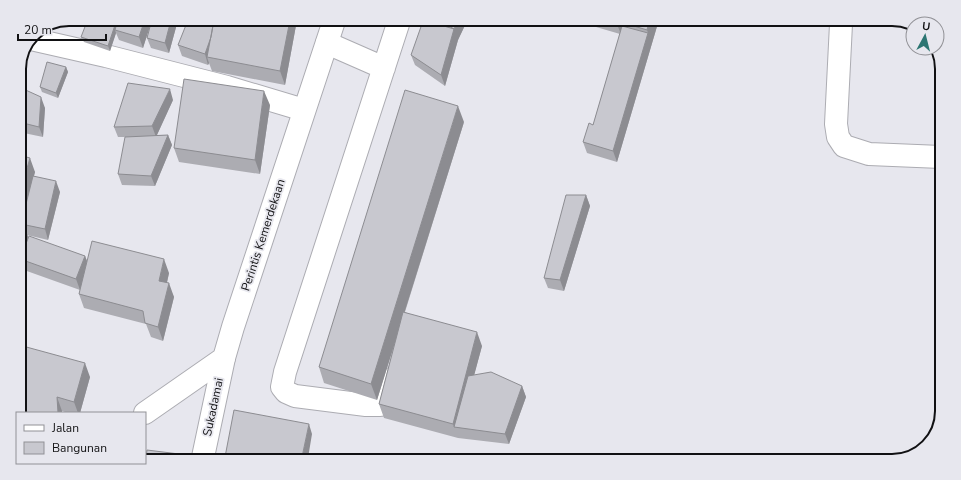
<svg xmlns="http://www.w3.org/2000/svg" width="961" height="480" viewBox="0 0 961 480" font-family="'Nunito Sans',sans-serif">
<style>
.lines{fill:none;stroke-linecap:round;stroke-linejoin:round}
.street-casing{stroke:#acacb2;stroke-width:24}
.secondary-casing{stroke:#acacb2;stroke-width:24}
.street{stroke:#fff;stroke-width:22}
.secondary{stroke:#fff;stroke-width:22}
.wall{fill:#acacb2;fill-rule:evenodd}
.shaded-wall{fill:#8c8c91}
.building{fill:#c8c8cf;stroke:#8c8c91}
.labels{text-anchor:middle;stroke-width:3.5;stroke-linejoin:round;paint-order:stroke}
.street-label{font-size:12px;fill:#111113;stroke:#e7e7ee}
.rim{fill:none;stroke:#111113;stroke-width:2}
</style>
<rect width="100%" height="100%" fill="#e7e7ee"/>
<g class="lines">
<defs>
<path id="street" d="M841 24 836 124 838 137 844 146 869 154 941 157
M31 39 106 56 227 87 304 110
M327 43 384 68
M391 379 386 399 380 405H366L295 396 286 392 282 387 285 372 399 21
M203 457 224 358"/>
<path id="secondary" d="M145 413 224 358 233 327 334 21"/>
</defs>
<use href="#street" class="street-casing"/>
<use href="#secondary" class="secondary-casing"/>
<use href="#street" class="street"/>
<use href="#secondary" class="secondary"/>
</g>
<path class="wall" d="M118 19 178 20 169 53 151 48 147 38 151 21 143 48 119 40 116 33 110 51 84 42 81 37Z
M297 20 285 85 212 71 209 63 208 65 182 56 178 45Z
M431 21H467L458 40 445 86 415 65 411 55 431 22Z
M579 22 658 23 617 162 587 153 583 142 593 125 620 34Z
M66 67 68 72 58 98 42 92 40 87Z
M19 87 45 108 43 137 19 132Z
M173 100 157 135H168L172 145 155 186 122 185 118 174 131 137H118L114 127Z
M270 105 260 174 179 162 174 148Z
M464 122 405 312 482 346 474 375 522 386 526 397 509 444 458 438 384 418 379 404 394 345 377 400 324 383 319 367Z
M19 155 35 172 34 176 60 192 48 240 27 235 28 238 85 256 87 261 169 273 167 283 174 297 163 341 151 337 146 324 84 308 79 294 80 290 24 270 21 262 19 269ZM27 200 21 224 23 228 19 227Z
M586 195 590 206 564 291 548 288 544 278Z
M19 345 90 377 80 413H68L62 411V413H19Z"/>
<path class="shaded-wall" d="M117 19H118L115 30 116 33 110 51 108 46Z
M145 19 152 20 143 48 139 37Z
M171 20H178L169 53 165 43Z
M290 20H297L285 85 280 71Z
M458 21H467L458 40 445 86 441 75 454 29Z
M616 22H625H621L623 28 621 34Z
M649 22 658 23 617 162 613 151 648 33 647 30Z
M215 24 207 57 209 63 208 65 205 54Z
M66 67 68 72 58 98 56 93Z
M170 89 173 100 156 137 152 126Z
M264 91 270 105 260 174 255 160Z
M41 97 45 108 43 137 39 127Z
M458 106 464 122 377 400 371 384Z
M168 135 172 145 155 186 151 176Z
M30 158 35 172 19 227V196Z
M56 181 60 192 48 240 45 229Z
M586 195 590 206 564 291 560 280Z
M25 228 29 239 20 259 21 262 19 269V246Z
M85 256 89 266 80 290 76 279Z
M164 259 169 273 164 295 159 281Z
M169 283 174 297 163 341 158 327Z
M477 332 482 346 460 428 454 427 453 424Z
M85 363 90 377 80 413H78L74 402Z
M522 386 526 397 509 444 505 434Z
M57 397 62 411V413H58Z
M309 424 312 434 308 458 302 457Z"/>
<path class="building" d="M88 19H117L108 46 81 37Z
M118 19H145L139 37 115 30Z
M152 19 171 20 165 43 147 38Z
M188 20H214L211 37 205 54 178 45Z
M214 20H290L280 71 207 57Z
M423 21H427L454 29 441 21H458L454 29 441 75 411 55Z
M621 22H649L647 30Z
M622 26 648 33 613 151 583 142 589 123 593 125Z
M47 62 66 67 56 93 40 87Z
M184 79 264 91 255 160 174 148Z
M128 83 170 89 152 126 114 127Z
M19 87 41 97 39 127 19 122Z
M405 90 458 106 371 384 319 367Z
M168 135 151 176 118 174 125 137Z
M19 155 30 158 19 196Z
M33 176 56 181 45 229 21 224Z
M566 195H586L560 280 544 278Z
M19 227 25 228 19 246Z
M29 236 85 256 76 279 20 259Z
M92 241 164 259 159 281 169 283 158 327 145 323 143 311 79 294Z
M403 312 477 332 453 424 379 404Z
M19 345 85 363 74 402 57 397 58 413H28L19 411Z
M491 372 522 386 505 434 454 427 468 376Z
M234 410 309 424 302 457H225Z
M147 450 187 455V457H146Z"/>
<g class="labels">
<g class="street-label">
<text transform="translate(263 235) rotate(-72)" y="4">Perintis Kemerdekaan</text>
<text transform="translate(213 407) rotate(-78)" y="4">Sukadamai</text>
</g>
</g>
<path d="M0 0H961V480H0ZM69 26H892A43 43 0 0 1 935 69V411A43 43 0 0 1 892 454H69A43 43 0 0 1 26 411V69A43 43 0 0 1 69 26Z" fill="#e7e7ee" fill-rule="evenodd"/>
<path class="rim" d="M69 26H892A43 43 0 0 1 935 69V411A43 43 0 0 1 892 454H69A43 43 0 0 1 26 411V69A43 43 0 0 1 69 26Z"/>
<rect x="16" y="412" width="130" height="52" fill="#e7e7ee" stroke="#919196"/>
<rect x="24" y="425" width="20" height="6" fill="#ffffff" stroke="#919196"/>
<text x="52" y="432" font-size="12" fill="#111113">Jalan</text>
<rect x="24" y="442" width="20" height="12" fill="#c8c8cf" stroke="#919196"/>
<text x="52" y="452" font-size="12" fill="#111113">Bangunan</text>
<g transform="translate(925 36) rotate(7)"><circle r="19" fill="#e7e7ee" stroke="#919196"/>
<path d="M0-3L7 15L0 10L-7 15Z" fill="#2c7572"/>
<text y="-6" font-size="11" font-weight="bold" text-anchor="middle" fill="#111113">U</text>
</g>
<path d="M18 34v6h88v-6" fill="none" stroke="#111113" stroke-width="2"/>
<text x="24" y="34" font-size="12" fill="#111113" stroke="#e7e7ee" stroke-width="3" paint-order="stroke">20 m</text>
</svg>
